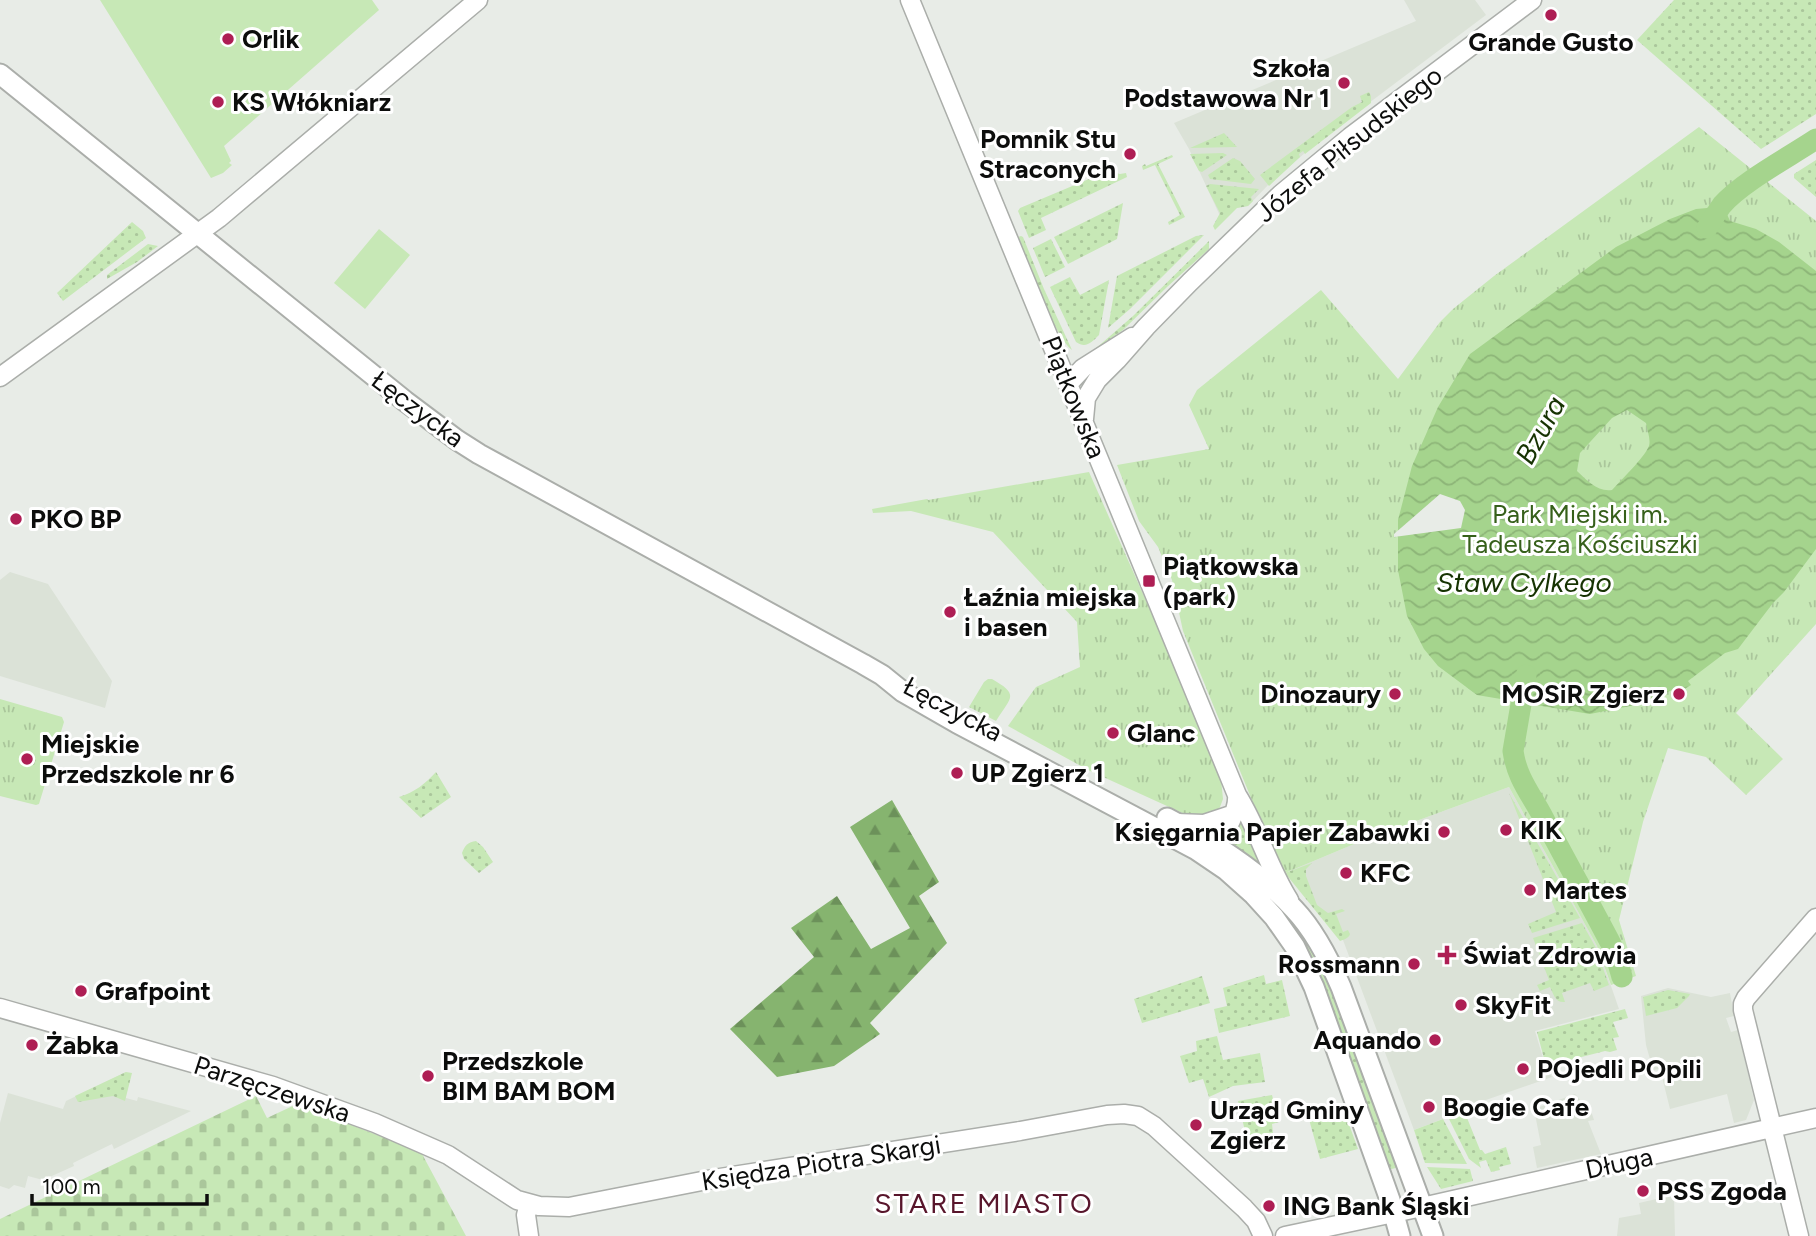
<svg xmlns="http://www.w3.org/2000/svg" width="1816" height="1236" viewBox="0 0 1816 1236" font-family="Figtree,sans-serif">
<style>
.built{fill:#dbe2d7}
.grass{fill:url(#grass-dots)}
.forest{fill:url(#forest-firs)}
.cemetery{fill:url(#cemetery-stones)}
.park{fill:url(#park-tufts)}
.pitch{fill:#c7e8b6}
.water{fill:url(#water-waves);fill-rule:evenodd}
.pier{fill:#e8ece7}
.lines{fill:none;stroke-linecap:round;stroke-linejoin:round}
.river{stroke:#a5d48d;stroke-width:21}
.secondary-casing{stroke:#abaeaa;stroke-width:21}
.primary-casing{stroke:#abaeaa;stroke-width:23}
.secondary{stroke:#fff;stroke-width:18}
.primary{stroke:#fff;stroke-width:19}
.poi-dot{fill:#ae1e54;stroke:#fff;stroke-width:2.5}
.labels{text-anchor:middle;stroke-width:6;stroke-linejoin:round;paint-order:stroke}
.poi-label{font-size:26px;font-weight:bold;fill:#0c0d0c;stroke:#fff;text-anchor:start}
.street-label{font-size:26px;fill:#0c0d0c;stroke:#fff}
.park-label{font-size:26px;fill:#36601a;stroke:#fff}
.water-label{font-size:28px;font-style:italic;fill:#163302;stroke:#fff}
.neighbourhood-label{font-size:28px;letter-spacing:2px;fill:#58152b;stroke:#fff}
</style>
<defs>
<pattern id="grass-dots" width="8" height="8" patternUnits="userSpaceOnUse" patternTransform="scale(1.75)"><rect width="8" height="8" fill="#c7e8b6"/><path d="M2 2h.1M6 6h.1" fill="none" stroke="#aac69b" stroke-width="1.8" stroke-linecap="round"/></pattern>
<pattern id="forest-firs" width="22" height="20" patternUnits="userSpaceOnUse" patternTransform="scale(1.75)"><rect width="22" height="20" fill="#86b46f"/><path d="M5 1l3.5 6h-7zM16 11l3.5 6h-7z" fill="#6c915a"/></pattern>
<pattern id="cemetery-stones" width="16" height="16" patternUnits="userSpaceOnUse" patternTransform="scale(1.75)"><rect width="16" height="16" fill="#c7e8b6"/><path d="M2 7V4a2 2 0 0 1 4 0v3zM10 15v-3a2 2 0 0 1 4 0v3z" fill="#aac69b"/></pattern>
<pattern id="park-tufts" width="24" height="20" patternUnits="userSpaceOnUse" patternTransform="scale(1.75)"><rect width="24" height="20" fill="#c7e8b6"/><path d="M3 7l-1-3M5 7V3M7 7l1-3M15 17l-1-3M17 17v-4M19 17l1-3" fill="none" stroke="#aac69b"/></pattern>
<pattern id="water-waves" width="16" height="10" patternUnits="userSpaceOnUse" patternTransform="scale(1.75)"><rect width="16" height="10" fill="#a5d48d"/><path d="M0 5q4-4 8 0t8 0" fill="none" stroke="#8db578"/></pattern>
</defs>
<rect width="100%" height="100%" fill="#e8ece7"/>
<path class="built" d="M1404 0H1475L1486 15 1321 139 1269 184 1248 206 1236 208 1221 218 1189 149 1174 123 1416 21Z
M10 572 48 584 112 681 105 708 0 676V580Z
M1509 787 1597 946 1619 1009 1535 1031 1546 1068 1552 1077 1463 1108 1448 1115V1117L1414 1130 1343 940 1285 873 1359 842Z
M1668 988 1711 997 1730 993 1734 1016 1726 1018 1731 1032 1738 1030 1754 1100 1746 1120 1734 1123 1727 1094 1670 1109 1660 1069 1653 1070 1646 1045 1641 996Z
M126 1072V1098L137 1101 138 1097 191 1111 114 1149 112 1144 73 1163 74 1166 43 1180 28 1176 25 1188 14 1185 9 1189 0 1186V1123L8 1093 63 1109 66 1101Z
M1575 1094 1592 1114 1594 1120 1588 1121 1601 1154 1537 1168 1533 1147 1541 1145 1534 1109Z
M1665 1197H1674L1675 1236H1617L1619 1218 1641 1214 1639 1203Z"/>
<path class="grass" d="M1674 0H1816V114L1761 149 1637 40Z
M1369 92 1371 96V103L1305 154 1303 151 1299 154 1300 157 1269 186 1260 175 1352 107 1362 102 1360 96Z
M1224 133 1237 147 1190 148Z
M1223 153 1227 155 1202 172 1199 171 1190 154Z
M1172 155 1173 157 1158 164 1185 217 1169 225 1168 222 1180 215 1155 165 1143 170 1142 166 1145 164 1146 166Z
M1233 158 1240 161 1255 179 1251 184 1210 179 1208 175Z
M1816 160V197L1794 178V174Z
M1108 171 1120 174 1126 173 1127 177 1041 218 1046 230 1029 238 1018 211 1020 208Z
M1210 184 1259 189 1251 197 1253 201 1248 206 1237 208 1215 230 1213 226 1220 213 1206 186Z
M1123 203 1117 239 1068 264 1054 237Z
M132 222 143 231 146 238 63 301 57 293Z
M1204 235 1130 309 1108 328 1117 276 1196 236Z
M1021 236 1023 237 1044 289 1072 350C1054 337 1028 261 1018 237Z
M1051 239 1065 267 1045 277 1033 248Z
M1209 241V249L1167 287 1123 330 1094 350 1133 316Z
M148 244 158 246 137 262 107 279V275Z
M1070 277 1080 295 1109 280 1099 335C1092 342 1086 349 1076 342L1050 287Z
M436 772 451 797 421 818 399 797C415 792 425 784 436 772Z
M1509 793 1580 918 1532 933 1528 924 1556 912Z
M1241 820 1262 864 1231 845 1230 842Z
M476 841 483 847 493 862 479 873 464 859 462 853C465 845 468 842 476 841Z
M1312 863 1306 869V876L1317 905 1328 913 1342 909 1345 911 1336 914 1343 932 1348 930 1350 934C1349 938 1343 940 1340 941L1285 873Z
M1252 878 1289 913 1323 966 1399 1167 1388 1170 1341 1037Z
M1582 923 1595 946 1609 985 1594 991 1590 983 1562 993 1565 1002C1555 1003 1554 995 1550 987L1540 991 1537 985 1549 980 1533 938Z
M1264 975 1266 984 1282 980 1290 1016 1219 1033 1214 1009 1227 1006 1223 988Z
M1202 976 1210 1003 1142 1023 1134 999Z
M1668 990 1690 994 1689 996 1677 1008 1646 1016 1643 997Z
M1625 1009 1628 1018 1613 1022 1619 1037 1613 1038 1617 1050 1610 1052 1605 1051 1546 1066 1537 1032Z
M1217 1036 1223 1060 1260 1053 1265 1082 1233 1086 1209 1097 1203 1079 1189 1083 1180 1056 1197 1051 1196 1041Z
M126 1072 132 1073 125 1101 113 1096 78 1102 75 1096Z
M1272 1095 1279 1122 1272 1124 1273 1133 1247 1140 1238 1101Z
M1342 1105 1358 1149 1320 1159 1307 1112Z
M1463 1108 1480 1150H1482L1485 1154 1506 1147 1511 1164 1499 1167 1500 1170 1491 1172 1486 1160 1479 1162 1481 1168 1469 1159 1447 1115Z
M1443 1119 1467 1164 1425 1163 1414 1130Z
M1427 1167 1470 1169 1473 1181 1441 1189Z"/>
<path class="forest" d="M892 800 939 882 919 896 947 943 870 1023 880 1034 834 1066 777 1077 730 1029 814 957 791 928 837 896 871 949 910 928 850 827Z"/>
<path class="cemetery" d="M256 1096 267 1118 297 1104 421 1152 466 1236H0V1219Z"/>
<path class="park" d="M1699 127 1816 221V624L1736 713 1783 759 1746 795 1706 757 1668 748 1643 822 1619 920 1636 976 1611 985 1597 946 1509 787 1359 842 1285 873 1271 847 1183 631 1172 580 1158 547 1139 521 1117 465 1209 449 1189 405 1197 390 1321 290 1398 379 1440 322 1453 309 1494 276Z
M1089 472 1182 682 1221 779 1223 799 1220 807 1215 814 1207 817 1189 816 1090 771 1008 726 1036 687 1080 667 1077 622 993 532 911 511 873 513 872 509 927 499 928 500Z
M988 679H992C1020 695 1011 697 996 721L969 707 984 682Z
M0 699 62 717 64 722 39 804 36 805 0 796Z"/>
<path class="pitch" d="M100 0H372L379 10 224 146 231 161 229 163 232 165 223 173 211 178Z
M379 229 410 255 365 309 334 283Z"/>
<path class="water" d="M1716 203 1723 205 1730 221 1756 229 1779 242 1816 271V549L1784 592 1773 603 1738 649 1725 653 1688 681 1691 685 1683 690 1680 686 1664 694 1635 705 1590 714 1477 695 1438 666 1424 649 1407 616 1398 570V520L1412 466 1438 407 1470 354 1616 247 1670 219 1696 209 1707 208ZM1627 410 1646 423C1647 430 1651 439 1649 446 1644 458 1621 480 1612 490 1597 492 1588 481 1577 471L1580 453 1612 418Z"/>
<path class="pier" d="M1440 494 1460 501 1465 510 1461 528 1394 537V534Z"/>
<g class="lines">
<path class="river" d="M1707 228C1712 220 1717 212 1722 205 1742 182 1789 157 1816 139
M1526 675 1513 751C1517 779 1531 794 1544 819 1566 861 1589 902 1611 944L1616 956 1622 977"/>
<defs>
<path id="secondary" d="M910 0 1237 795C1258 828 1268 867 1289 900
M0 377 219 218 478 0
M1068 384 1083 368 1132 337
M1084 419 1086 398 1097 380 1117 360 1146 327 1190 282 1281 194 1350 137 1532 0
M1176 823 1204 824 1234 814
M1210 858C1219 841 1239 814 1237 795
M0 1008 273 1086 375 1123 448 1155 517 1200 539 1206 569 1207 707 1180 1020 1131 1107 1115 1124 1114 1138 1116 1154 1126 1244 1208 1256 1221 1263 1236
M529 1236 526 1215 529 1204
M1285 1236 1422 1207 1816 1118
M1799 1236 1743 1010V1004L1746 998 1816 918"/>
<path id="primary" d="M0 74 405 401 457 440 479 454 863 664 882 675 903 692 957 723 1195 849 1226 870 1254 895 1274 917 1295 947 1314 987 1390 1200 1400 1236
M1167 818C1211 841 1260 872 1294 909 1315 931 1329 959 1341 987L1433 1236"/>
</defs>
<use href="#secondary" class="secondary-casing"/>
<use href="#primary" class="primary-casing"/>
<use href="#secondary" class="secondary"/>
<use href="#primary" class="primary"/>
</g>
<g class="poi-dot">
<circle cx="1551" cy="15" r="7"/>
<circle cx="228" cy="39" r="7"/>
<circle cx="1344" cy="83" r="7"/>
<circle cx="218" cy="102" r="7"/>
<circle cx="1130" cy="154" r="7"/>
<circle cx="16" cy="519" r="7"/>
<rect x="1142" y="574" width="14" height="14" rx="3.5"/>
<circle cx="950" cy="612" r="7"/>
<circle cx="1395" cy="694" r="7"/>
<circle cx="1679" cy="694" r="7"/>
<circle cx="1113" cy="733" r="7"/>
<circle cx="27" cy="759" r="7"/>
<circle cx="957" cy="773" r="7"/>
<circle cx="1506" cy="830" r="7"/>
<circle cx="1444" cy="832" r="7"/>
<circle cx="1346" cy="873" r="7"/>
<circle cx="1530" cy="890" r="7"/>
<path d="M1443.5 944.5h7v7h7v7h-7v7h-7v-7h-7v-7h7z"/>
<circle cx="1414" cy="964" r="7"/>
<circle cx="81" cy="991" r="7"/>
<circle cx="1461" cy="1005" r="7"/>
<circle cx="1435" cy="1040" r="7"/>
<circle cx="32" cy="1045" r="7"/>
<circle cx="1523" cy="1069" r="7"/>
<circle cx="428" cy="1076" r="7"/>
<circle cx="1429" cy="1107" r="7"/>
<circle cx="1196" cy="1125" r="7"/>
<circle cx="1643" cy="1191" r="7"/>
<circle cx="1269" cy="1206" r="7"/>
</g>
<g class="labels">
<g class="poi-label">
<text x="242" y="48">Orlik</text>
<text x="1551" y="51" text-anchor="middle">Grande Gusto</text>
<text x="1330" y="77" text-anchor="end">Szkoła<tspan x="1330" dy="30">Podstawowa Nr 1</tspan></text>
<text x="232" y="111">KS Włókniarz</text>
<text x="1116" y="148" text-anchor="end">Pomnik Stu<tspan x="1116" dy="30">Straconych</tspan></text>
<text x="30" y="528">PKO BP</text>
<text x="1163" y="575">Piątkowska<tspan x="1163" dy="30">(park)</tspan></text>
<text x="964" y="606">Łaźnia miejska<tspan x="964" dy="30">i basen</tspan></text>
<text x="1381" y="703" text-anchor="end">Dinozaury</text>
<text x="1665" y="703" text-anchor="end">MOSiR Zgierz</text>
<text x="1127" y="742">Glanc</text>
<text x="41" y="753">Miejskie<tspan x="41" dy="30">Przedszkole nr 6</tspan></text>
<text x="971" y="782">UP Zgierz 1</text>
<text x="1520" y="839">KIK</text>
<text x="1430" y="841" text-anchor="end">Księgarnia Papier Zabawki</text>
<text x="1360" y="882">KFC</text>
<text x="1544" y="899">Martes</text>
<text x="1463" y="964">Świat Zdrowia</text>
<text x="1400" y="973" text-anchor="end">Rossmann</text>
<text x="95" y="1000">Grafpoint</text>
<text x="1475" y="1014">SkyFit</text>
<text x="1421" y="1049" text-anchor="end">Aquando</text>
<text x="46" y="1054">Żabka</text>
<text x="442" y="1070">Przedszkole<tspan x="442" dy="30">BIM BAM BOM</tspan></text>
<text x="1537" y="1078">POjedli POpili</text>
<text x="1443" y="1116">Boogie Cafe</text>
<text x="1210" y="1119">Urząd Gminy<tspan x="1210" dy="30">Zgierz</tspan></text>
<text x="1657" y="1200">PSS Zgoda</text>
<text x="1283" y="1215">ING Bank Śląski</text>
</g>
<g class="street-label">
<text transform="translate(1349 144) rotate(-39)" y="9">Józefa Piłsudskiego</text>
<text transform="translate(1074 397) rotate(68)" y="9">Piątkowska</text>
<text transform="translate(418 409) rotate(37)" y="9">Łęczycka</text>
<text transform="translate(953 709) rotate(28)" y="9">Łęczycka</text>
<text transform="translate(272 1089) rotate(18)" y="9">Parzęczewska</text>
<text transform="translate(821 1163) rotate(-9)" y="9">Księdza Piotra Skargi</text>
<text transform="translate(1619 1163) rotate(-12)" y="9">Długa</text>
</g>
<g class="park-label">
<text x="1580" y="523">Park Miejski im.<tspan x="1580" dy="30">Tadeusza Kościuszki</tspan></text>
</g>
<g class="water-label">
<text transform="translate(1540 430) rotate(-61)" y="10">Bzura</text>
<text x="1524" y="592">Staw Cylkego</text>
</g>
<g class="neighbourhood-label">
<text x="984" y="1213">STARE MIASTO</text>
</g>
</g>
<path d="M32 1194v10h175v-10" fill="none" stroke="#0c0d0c" stroke-width="3.5"/>
<text x="42" y="1194" font-size="21" fill="#0c0d0c" stroke="#ffffff" stroke-width="5" paint-order="stroke">100 m</text>
</svg>
